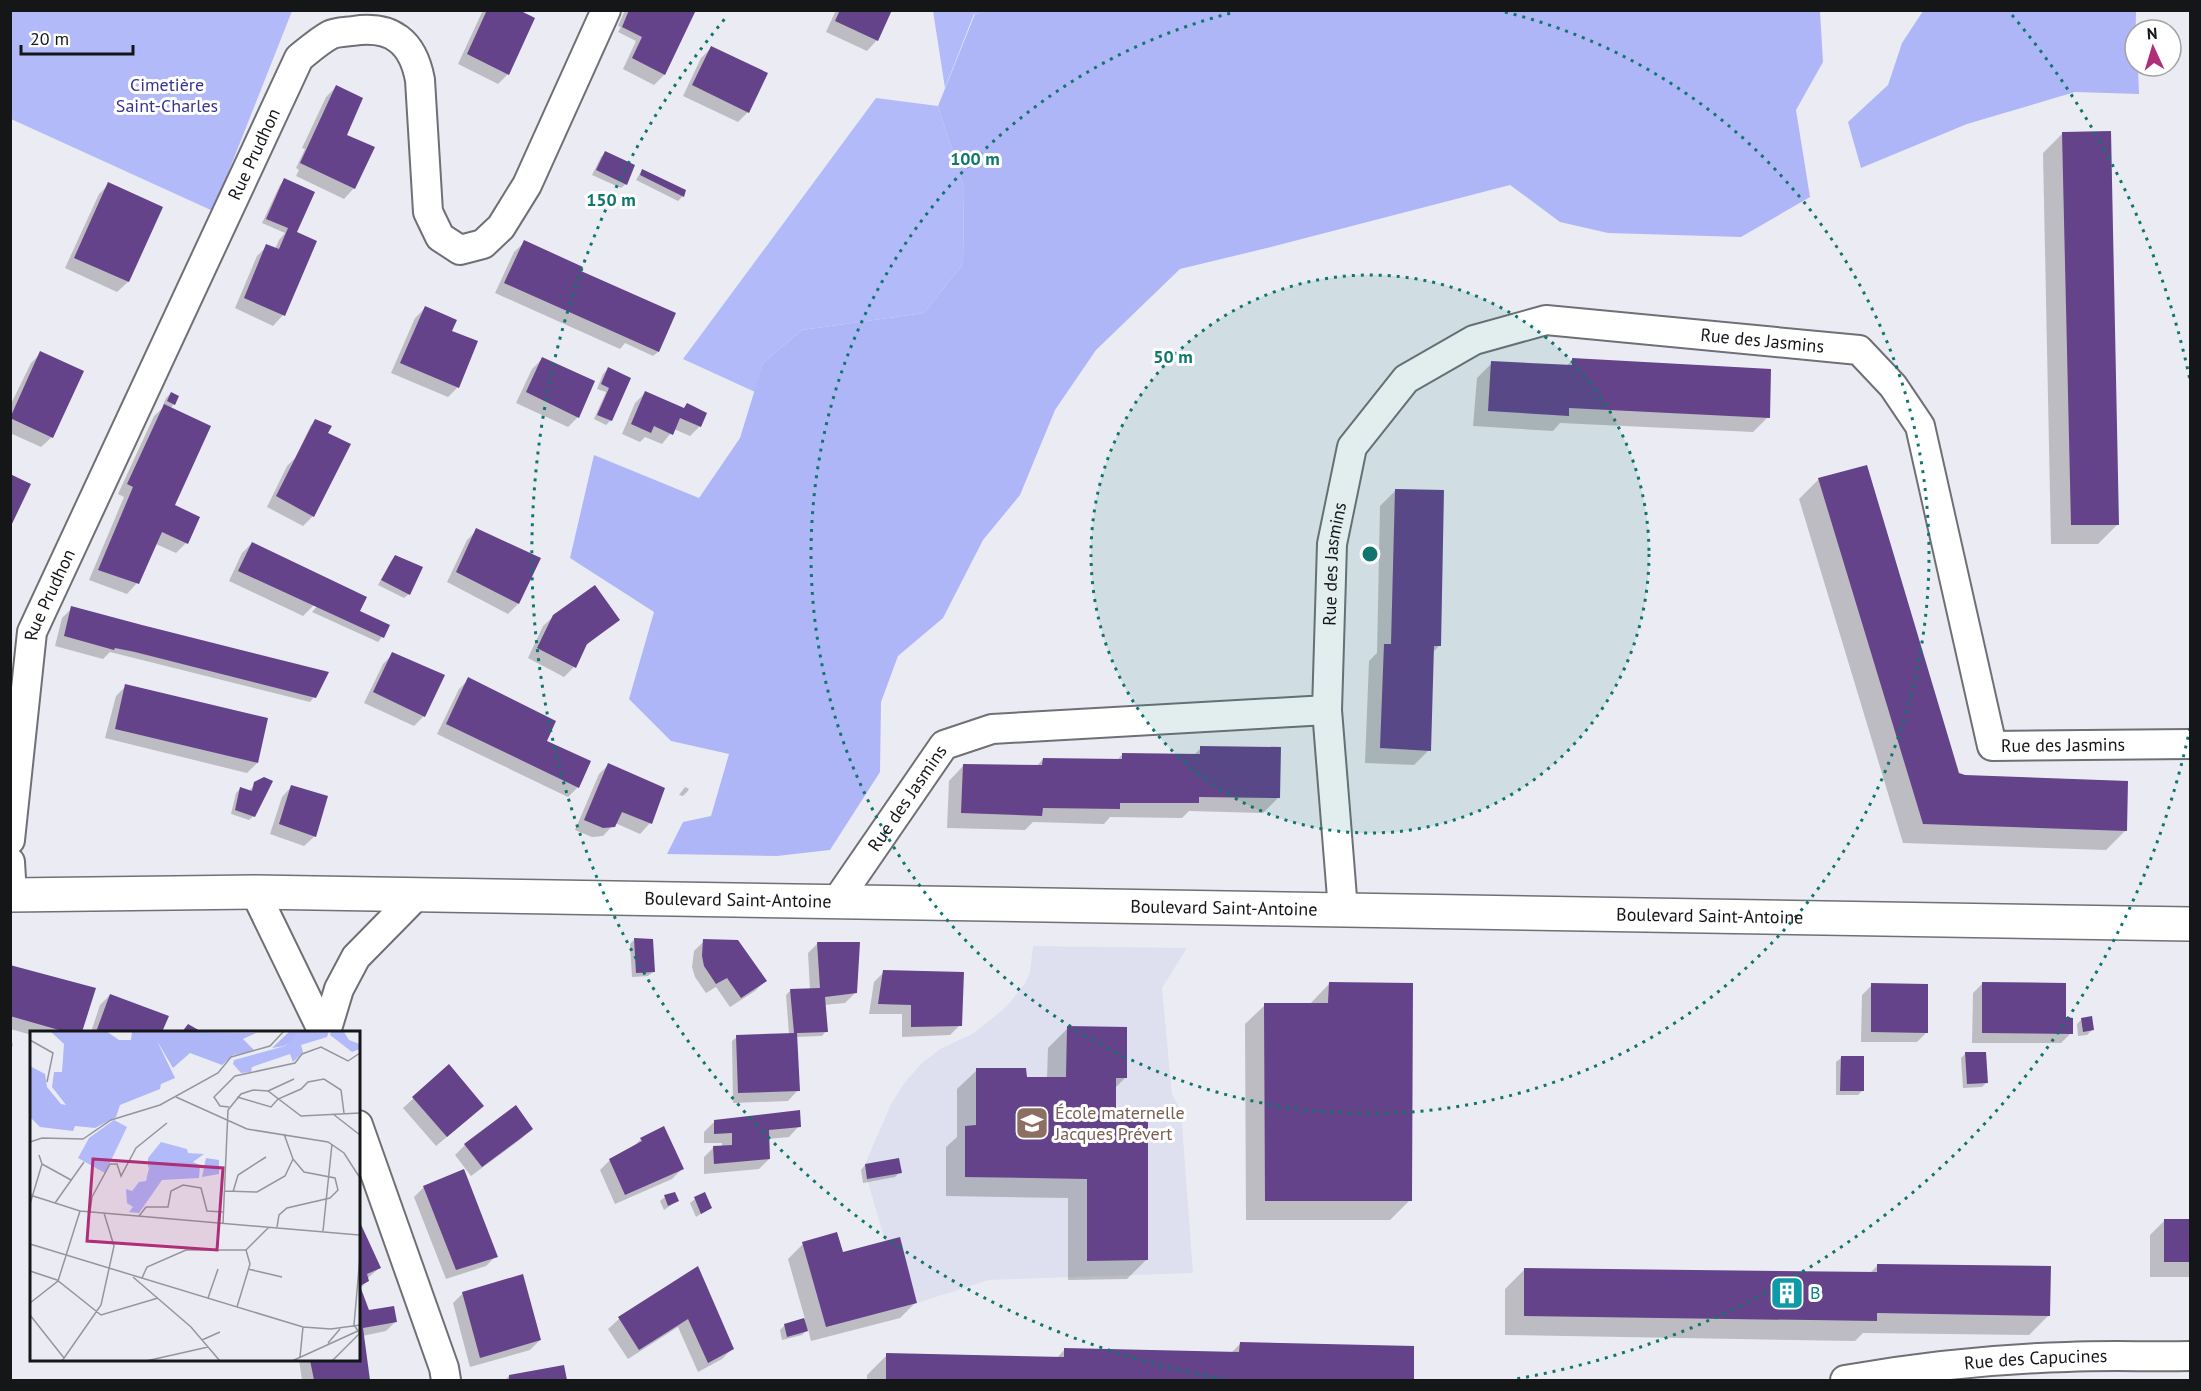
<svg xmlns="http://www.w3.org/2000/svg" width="2201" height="1391" viewBox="0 0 2201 1391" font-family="'PT Sans',sans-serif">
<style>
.built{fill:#dee0ef}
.green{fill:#b2baf9}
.forest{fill:#afb6f8}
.shadow{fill:#0003}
.building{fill:#64438b}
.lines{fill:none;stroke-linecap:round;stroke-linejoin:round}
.minor-casing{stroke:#6f7076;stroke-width:32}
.tertiary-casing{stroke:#6f7076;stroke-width:36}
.minor{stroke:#fff;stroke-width:28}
.tertiary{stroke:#fff;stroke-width:33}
.ring{fill:none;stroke:#0f766e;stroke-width:3;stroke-dasharray:3 6}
.labels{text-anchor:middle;stroke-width:6;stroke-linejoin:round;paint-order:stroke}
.park-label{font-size:18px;fill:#38348f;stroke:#fff}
.street-label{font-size:18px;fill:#151618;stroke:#fff}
.education-label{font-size:18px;fill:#785e54;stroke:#fff;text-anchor:start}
.culture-label{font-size:18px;fill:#0d838f;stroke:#fff;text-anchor:start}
.inset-road{fill:none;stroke:#95969b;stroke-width:1.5}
.view{fill:#b02d77;fill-opacity:0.15;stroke:#b02d77;stroke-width:3}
.inset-edge{fill:none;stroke:#151618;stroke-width:3}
.centre{fill:#0f766e;stroke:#fff;stroke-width:3}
.ring-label{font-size:18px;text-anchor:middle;font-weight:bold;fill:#0f766e;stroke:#fff;stroke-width:6;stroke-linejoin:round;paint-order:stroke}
</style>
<rect width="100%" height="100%" fill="#ebecf3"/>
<path class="built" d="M1033 946 1187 948 1162 988 1172 1095 1181 1110 1193 1273 989 1280 917 1303 900 1237 885 1241 867 1179 865 1164 891 1104 905 1082 922 1063 940 1049 974 1033 1006 1007 1024 985 1030 972Z"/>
<path class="green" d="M11 11H292L213 211 11 119Z
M933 11H995L974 14 945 88Z
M876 98 938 106 964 188 963 264 924 313 802 330 763 363 755 392 683 359Z"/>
<path class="forest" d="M995 10 1820 11 1823 62 1796 110 1810 197 1741 237 1608 233 1560 222 1510 185 1267 248 1180 269 1096 350 1055 410 1020 495 983 540 943 618 898 656 881 702 880 772 830 850 777 856 667 854 683 822 711 816 729 754 671 741 629 699 654 612 570 558 594 455 699 498 740 438 763 363 802 330 924 313 963 264 964 188 938 106 975 14Z
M1875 11H2136L2135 66H2138L2139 94 2075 92 1967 124 1861 168 1848 122 1888 85 1902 43 1923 11 1875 12Z"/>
<path class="shadow" d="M483 10H515L508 74 498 84 458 64Z
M625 10H694L664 75 654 85 623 69 636 41 618 32 621 27 618 26Z
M836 10H890L877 40 867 51 826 32Z
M711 48 766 73 748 112 738 122 683 96 701 58Z
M336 87 354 188 344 199 296 176 299 170 296 168 305 149 302 148 326 97Z
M2063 133 2118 524 2098 544H2051L2043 153Z
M606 152 626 184 621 188 592 175 601 157Z
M642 170 683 196 678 201 636 180Z
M285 180 295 233 315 242 283 315 273 326 235 308 257 256 267 246 275 249 279 240 285 233 262 223 280 185Z
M109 184 161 208 128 282 117 292 65 268 99 194Z
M525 242 579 271 674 314 658 352 653 356 625 343 620 349 495 293 514 252Z
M425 308 450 332 458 387 448 397 391 373 415 318Z
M41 353 52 437 41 447 10 433V406L31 363Z
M542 359 578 417 568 427 516 403 532 369Z
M1573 360 1768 417 1753 432 1560 423 1553 431 1473 426 1477 378 1492 363 1566 366Z
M608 369 629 379 611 420 606 425 594 419 606 392 597 389 603 374Z
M171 393 174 404 170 409 173 506 198 518 186 543 176 553 156 544 137 583 127 594 89 580 124 497 118 494 154 416 165 406 163 405 166 398Z
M645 393 700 426 690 436 674 429 662 444 645 437 640 442 622 434 635 403Z
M316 421 326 434 313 516 303 526 267 507 287 466 295 458 311 425Z
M1819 479 1958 774 2126 830 2106 850 1903 843 1799 499Z
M1395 491 1440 645 1432 653 1429 750 1414 765 1365 763 1369 661 1377 653 1380 506Z
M477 530 518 604 508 614 447 582 467 540Z
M252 543 358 611 388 626 382 637 378 642 312 612 318 605H314L303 616 229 581 242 553Z
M395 556 409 594 404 598 378 585 391 561Z
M72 608 314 697 310 702 110 652 103 659 55 646 62 618Z
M554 616 618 620 584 647 574 667 564 677 528 658 543 626Z
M393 654 424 716 414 726 364 703 383 664Z
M469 679 545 742 578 787 568 797 437 734 459 689Z
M126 686 257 763 247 773 105 738 116 696Z
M1201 748 1278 798 1263 813 1189 811 1182 818 1110 817 1104 824 1033 822 1025 830 947 828 949 781 964 765 1036 767 1043 759 1117 760 1123 754 1193 756Z
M609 764 663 789 650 823 640 834 615 823 603 836 592 837 575 830 599 774Z
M255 784 254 816 249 820 231 814 236 793 240 789 249 791Z
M292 786 315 836 304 846 270 834 282 797Z
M685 787 689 789 687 792 683 796 679 795Z
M634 940 653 972 648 976 632 977 630 944Z
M704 941 765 981 755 991 730 1007 716 987 706 993 695 977 692 967 694 951Z
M818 943 856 992 845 1003 824 1005 826 1031 822 1036 796 1037 798 1090 788 1101 733 1103 732 1041 737 1037 789 1034 786 995 790 991 810 990 808 953Z
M10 966 94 989 80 1032H32V1035L10 1029Z
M884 972 960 1025 950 1035 902 1037V1014H869L874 982Z
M1983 983 2064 1018 2071 1033 2061 1043H1972L1973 993Z
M1329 984 1410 1200 1390 1220H1246L1245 1024 1265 1005H1309Z
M1872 985 1927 1032 1917 1042H1861L1862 995Z
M110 995 167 1016 161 1032H91L100 1005Z
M2082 1019 2092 1030 2087 1035 2078 1036 2077 1024Z
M1068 1028 1126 1077 1115 1088V1109L1147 1259 1127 1279 1068 1280V1198L946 1196V1147L957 1137V1089L977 1070 1025 1079H1047L1048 1048Z
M10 1032 13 1046 10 1049Z
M1966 1053 1986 1083 1982 1087 1963 1088 1961 1058Z
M1841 1058 1863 1090 1858 1095H1836V1062Z
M449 1066 472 1116 436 1146 403 1108Z
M714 1122 799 1126 789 1137 768 1139 769 1159 759 1169 704 1174V1157L714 1147H722V1143H704V1132Z
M531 1129 521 1139 471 1176 455 1155 465 1145Z
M641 1139 682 1169 672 1179 615 1204 600 1170 610 1160 632 1148Z
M865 1165 900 1172 895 1177 863 1183 861 1170Z
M424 1187 496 1256 486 1266 446 1279 414 1197Z
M674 1194 677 1201 664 1210 660 1201 665 1197Z
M695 1199 710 1208 696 1217 690 1203Z
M2165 1220H2190V1277H2150V1235Z
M358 1222 379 1268 367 1279V1281L360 1289 369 1312 396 1321 386 1331 362 1336 369 1380H302L299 1360H358Z
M803 1244 842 1254 915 1303 900 1318 811 1341 808 1329 802 1335 782 1340 780 1330 785 1325 805 1319 788 1259Z
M1878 1265 2049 1315 2029 1335 1863 1333 1855 1341 1505 1335V1289L1525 1269 1869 1274Z
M698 1268 732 1349 722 1359 698 1372 678 1327 628 1359 608 1329 619 1319Z
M463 1293 540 1340 530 1350 470 1367 453 1303Z
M1241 1343 1413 1348 1412 1380H867V1375L887 1355 1056 1359 1065 1349 1231 1353Z
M563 1366 565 1380H505L509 1376Z"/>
<path class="building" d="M487 10H519L535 18 509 75 467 54Z
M629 10H696L665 75 632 58 642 37 622 27Z
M840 10H892L878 41 835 21Z
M711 46 768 73 749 113 692 85Z
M336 85 363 98 347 135 375 147 355 189 300 163Z
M2111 131 2119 525H2071L2062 132Z
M605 151 635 165 627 185 596 170Z
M642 169 686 190 684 197 640 175Z
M284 178 315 192 297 232 317 241 285 316 244 298 266 244 279 249 288 228 266 219Z
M108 182 163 207 129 282 74 258Z
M524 240 583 267 581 271 676 313 659 352 504 283Z
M425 306 457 320 452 331 478 341 459 388 400 363Z
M40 351 84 371 53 438 10 418Z
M542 357 595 381 579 418 526 392Z
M1572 358 1771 369 1770 418 1569 408V416L1488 411 1491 361 1572 365Z
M608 367 631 378 612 421 597 415 609 388 601 384Z
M645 391 684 408 687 403 707 413 701 427 680 418 673 435 654 426 651 433 631 424Z
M171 392 179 396 175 405 167 401Z
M164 404 211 426 175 505 200 517 188 544 162 532 139 584 98 570 133 487 127 484Z
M315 419 332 426 328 433 351 444 314 517 276 496Z
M1867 465 1959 773 1965 775 2128 781 2127 831 1923 824 1818 478Z
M10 474 31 484 10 528Z
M1395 489 1444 490 1441 646H1434L1431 751 1380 748 1384 644H1391Z
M476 528 541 558 519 604 456 572Z
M252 542 367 597 360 611 390 625 384 638 238 571Z
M395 555 423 567 410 595 381 580Z
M595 585 620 620 587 644 576 668 537 648 553 615Z
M71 606 142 625 329 672 316 698 135 652 115 648 114 650 64 636Z
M392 652 445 675 425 717 373 692Z
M468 677 556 721 547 741 591 761 579 788 446 724Z
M125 684 268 718 258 763 115 729Z
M1200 746 1281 747 1280 798 1199 797V803H1120V809L1043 808 1042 816 961 813 963 764 1042 765 1043 758 1122 759V753L1200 754Z
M608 763 665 788 652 824 622 812 615 827 603 828 584 820Z
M264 777 273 781 255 817 235 810 240 787 252 791 254 782Z
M291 785 328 796 316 837 279 824Z
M634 938 653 939 655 972 636 973Z
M703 939 738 940 767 981 741 998 727 978 716 984 704 966 702 956Z
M817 942H860L857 993 825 997 828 1032 797 1033 800 1091 738 1093 736 1035 794 1033 790 989 820 988Z
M10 965 96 988 82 1032H66L10 1016Z
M883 970 964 972 962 1026 911 1027V1005L878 1004Z
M1329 982 1413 983 1412 1201H1265L1264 1003H1328Z
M1982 982 2066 983V1017L2073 1018V1034L1982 1033Z
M1871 983 1928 984V1033L1871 1032Z
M110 994 169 1016 162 1032H96Z
M2092 1016 2094 1030 2083 1032 2081 1018Z
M188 1024 202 1032H182Z
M1067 1026 1127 1027V1078H1116V1108H1148V1260L1087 1261V1179L965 1177V1126L976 1125V1068H1026L1027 1077H1066Z
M1965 1052H1986L1988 1083 1967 1084Z
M1841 1056H1864V1091H1840Z
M449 1064 484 1106 447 1137 412 1097Z
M516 1105 533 1129 482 1167 464 1144Z
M800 1110 801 1127 769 1130 770 1159 714 1164 713 1146 732 1145V1133L714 1134V1120Z
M664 1126 684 1169 625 1195 609 1159 642 1141 640 1138Z
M899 1158 902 1173 867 1179 865 1164Z
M464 1169 498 1257 456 1270 423 1186Z
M675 1192 679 1201 668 1206 664 1195Z
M705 1192 712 1208 701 1214 694 1197Z
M358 1218 381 1268 367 1274 369 1281 360 1286 369 1310 394 1306 397 1322 363 1328 370 1380H314L310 1360H358Z
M2164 1219H2190V1262H2164Z
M837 1232 843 1252 900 1237 917 1303 826 1327 802 1242Z
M1877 1264 2051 1266 2050 1316 1877 1313V1321L1524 1316V1268L1877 1272Z
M698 1266 734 1349 708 1363 688 1319 639 1350 618 1317Z
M523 1274 541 1340 480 1358 462 1292Z
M804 1318 808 1331 787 1337 784 1324Z
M1240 1342 1414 1346V1380H886V1353L1064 1357V1348L1239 1352Z
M564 1365 567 1380H509V1375Z"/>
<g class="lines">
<defs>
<g id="minor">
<path d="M1327 710 1343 910"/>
<path id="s1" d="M10 840 32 632 299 58C309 50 319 41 330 35 336 32 346 32 353 31 392 25 413 42 420 80L428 212 440 237 460 250 483 244 501 227 527 185 606 10"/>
<path d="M10 862 12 895"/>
<path d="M255 892 323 1032"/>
<path id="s2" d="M836 902 944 745 992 729 1327 710 1332 544 1352 447 1406 379 1474 340 1546 320 1859 350 1893 386 1920 426 1992 746 2190 744"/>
<path d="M326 1032 339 989 356 957 417 895"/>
<path d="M358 1125 444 1368 446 1380"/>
<path id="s3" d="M1845 1380C1919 1367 1992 1359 2067 1357 2108 1355 2149 1357 2190 1356"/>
</g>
<g id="tertiary">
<path id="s4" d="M10 895 255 892 2190 924"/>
</g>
</defs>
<use href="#minor" class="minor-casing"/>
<use href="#tertiary" class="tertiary-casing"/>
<use href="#minor" class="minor"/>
<use href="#tertiary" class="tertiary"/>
</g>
<circle cx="1370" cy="554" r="279" fill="#0f766e" fill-opacity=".12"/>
<g class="ring">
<circle cx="1370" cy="554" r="279"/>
<path d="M1505 12A559 559 0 1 1 1235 12"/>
<path d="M2190 728A838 838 0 0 1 1516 1379M1224 1379A838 838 0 0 1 728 15M2012 15A838 838 0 0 1 2190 380"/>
</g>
<defs>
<symbol id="school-square" viewBox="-11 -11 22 22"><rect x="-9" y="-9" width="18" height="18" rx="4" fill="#8d6e63" stroke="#fff"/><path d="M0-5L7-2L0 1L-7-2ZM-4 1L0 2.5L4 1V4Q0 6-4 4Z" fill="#fff"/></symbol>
<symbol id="building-square" viewBox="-11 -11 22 22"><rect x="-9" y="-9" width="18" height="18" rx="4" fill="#0f9aa8" stroke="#fff"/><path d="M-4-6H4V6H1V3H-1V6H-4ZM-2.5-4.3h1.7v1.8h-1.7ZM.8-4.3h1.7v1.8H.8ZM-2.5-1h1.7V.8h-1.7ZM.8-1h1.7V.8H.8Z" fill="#fff"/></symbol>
</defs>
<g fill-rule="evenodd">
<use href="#school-square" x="1013" y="1104" width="38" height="38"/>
<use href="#building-square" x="1768" y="1274" width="38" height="38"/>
</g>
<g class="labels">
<g class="park-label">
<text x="167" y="91">Cimetière<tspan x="167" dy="21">Saint-Charles</tspan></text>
</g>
<g class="street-label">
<text dy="6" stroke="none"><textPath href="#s1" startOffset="736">Rue Prudhon</textPath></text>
<text dy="6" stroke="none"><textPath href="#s2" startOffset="1299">Rue des Jasmins</textPath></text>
<text dy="6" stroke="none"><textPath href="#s2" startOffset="723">Rue des Jasmins</textPath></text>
<text dy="6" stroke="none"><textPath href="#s1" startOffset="250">Rue Prudhon</textPath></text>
<text dy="6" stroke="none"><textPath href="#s2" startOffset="1893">Rue des Jasmins</textPath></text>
<text dy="6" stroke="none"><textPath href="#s2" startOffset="126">Rue des Jasmins</textPath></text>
<text dy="6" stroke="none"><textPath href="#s4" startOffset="728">Boulevard Saint-Antoine</textPath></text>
<text dy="6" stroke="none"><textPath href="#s4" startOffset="1214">Boulevard Saint-Antoine</textPath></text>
<text dy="6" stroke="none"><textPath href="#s4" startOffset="1700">Boulevard Saint-Antoine</textPath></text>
<text dy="6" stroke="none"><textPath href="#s3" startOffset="192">Rue des Capucines</textPath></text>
</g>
<g class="education-label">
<text x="1055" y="1119">École maternelle<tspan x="1055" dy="21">Jacques Prévert</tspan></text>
</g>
<g class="culture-label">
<text x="1810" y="1299">B</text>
</g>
</g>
<g transform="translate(30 1031)">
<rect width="330" height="330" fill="#ebecf3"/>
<path d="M267 0H299L297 6 271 14 273 21 263 31 260 23 222 36 221 41 211 42 203 33 204 29 255 15ZM301 0 314 1 319 9 330 13V18L322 21 300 4ZM84 89 97 96 75 142 48 127 59 107ZM131 111 157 118 158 122 174 123 163 131 121 133 118 137V127Z" fill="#b2baf9"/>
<path d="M20 0H76L89 9H101L102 0 226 2 213 8 225 20 203 24 192 34 160 22 143 37 127 10 145 47 131 53 130 58 90 74 86 86 65 97 45 95 43 100 10 96 0 86V35L15 43 17 56 31 73 36 74 22 56 24 41H32L34 13ZM260 0H267L264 7 254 15 242 17ZM176 127 189 129V143L172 146ZM160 130 170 134 169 147 132 149 109 182 99 181 103 176 97 172 96 158 102 160 109 151 116 150 120 133Z" fill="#afb6f8"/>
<path class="inset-road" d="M0 9 23 22 17 51M238 60 264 48M146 66 217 98 298 111 314 122 330 147M207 66 241 76 248 68 271 58 278 51 294 48 311 59 314 82M199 76 190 75 184 66 205 45 265 32 272 23 291 16 318 30 330 22M303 83 330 104M0 111 12 107 53 108 81 89 130 74 188 42 201 26 240 15 254 0M12 133 41 149M194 160 227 161 255 145 263 128 254 103M203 161 208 144 236 126M0 164 50 180 329 204M25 172 54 131M0 173 12 133 9 124M60 181 62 166 80 133H87L91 145 106 117 137 92M109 185 116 176H138L141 160 153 154 171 157 177 180 193 181M193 192 198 79 211 63 223 59 238 60 271 85 330 82M247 196 249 184 257 177 300 167 308 159 305 147 274 141 263 128M293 200 302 113M0 213 273 296 301 298 330 294M330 226 324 294 330 303M218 238 252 246M0 240 27 249 71 284 128 267M103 246 161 296 190 330M112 247 117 236 156 219H216L239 196M178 267 188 238M0 272 28 250 50 180M207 276 220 233 216 219M0 284 34 327M172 309 190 301M298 312 310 298M270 326 273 296M32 330 71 274 84 215 74 182M116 330 178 316M262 330 330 299M302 330 330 302"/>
<path class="view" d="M63 128 193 137 187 219 57 210Z"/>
<rect width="330" height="330" class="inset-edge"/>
</g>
<circle cx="1370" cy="554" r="9" class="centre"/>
<g class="ring-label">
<text x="975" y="165">100 m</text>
<text x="611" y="206">150 m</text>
<text x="1173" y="363">50 m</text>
</g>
<rect width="2201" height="1391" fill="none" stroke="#151618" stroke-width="24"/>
<g transform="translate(2153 48) rotate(356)"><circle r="28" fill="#ffffff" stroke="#a1a2a3" stroke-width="1.5"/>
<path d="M0-4.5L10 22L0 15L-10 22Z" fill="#b02d77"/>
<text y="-9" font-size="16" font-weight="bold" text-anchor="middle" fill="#151618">N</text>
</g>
<path d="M21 45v9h112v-9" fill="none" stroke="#151618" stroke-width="3"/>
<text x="30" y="45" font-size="18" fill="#151618" stroke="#ffffff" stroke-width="4.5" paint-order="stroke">20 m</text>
</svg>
